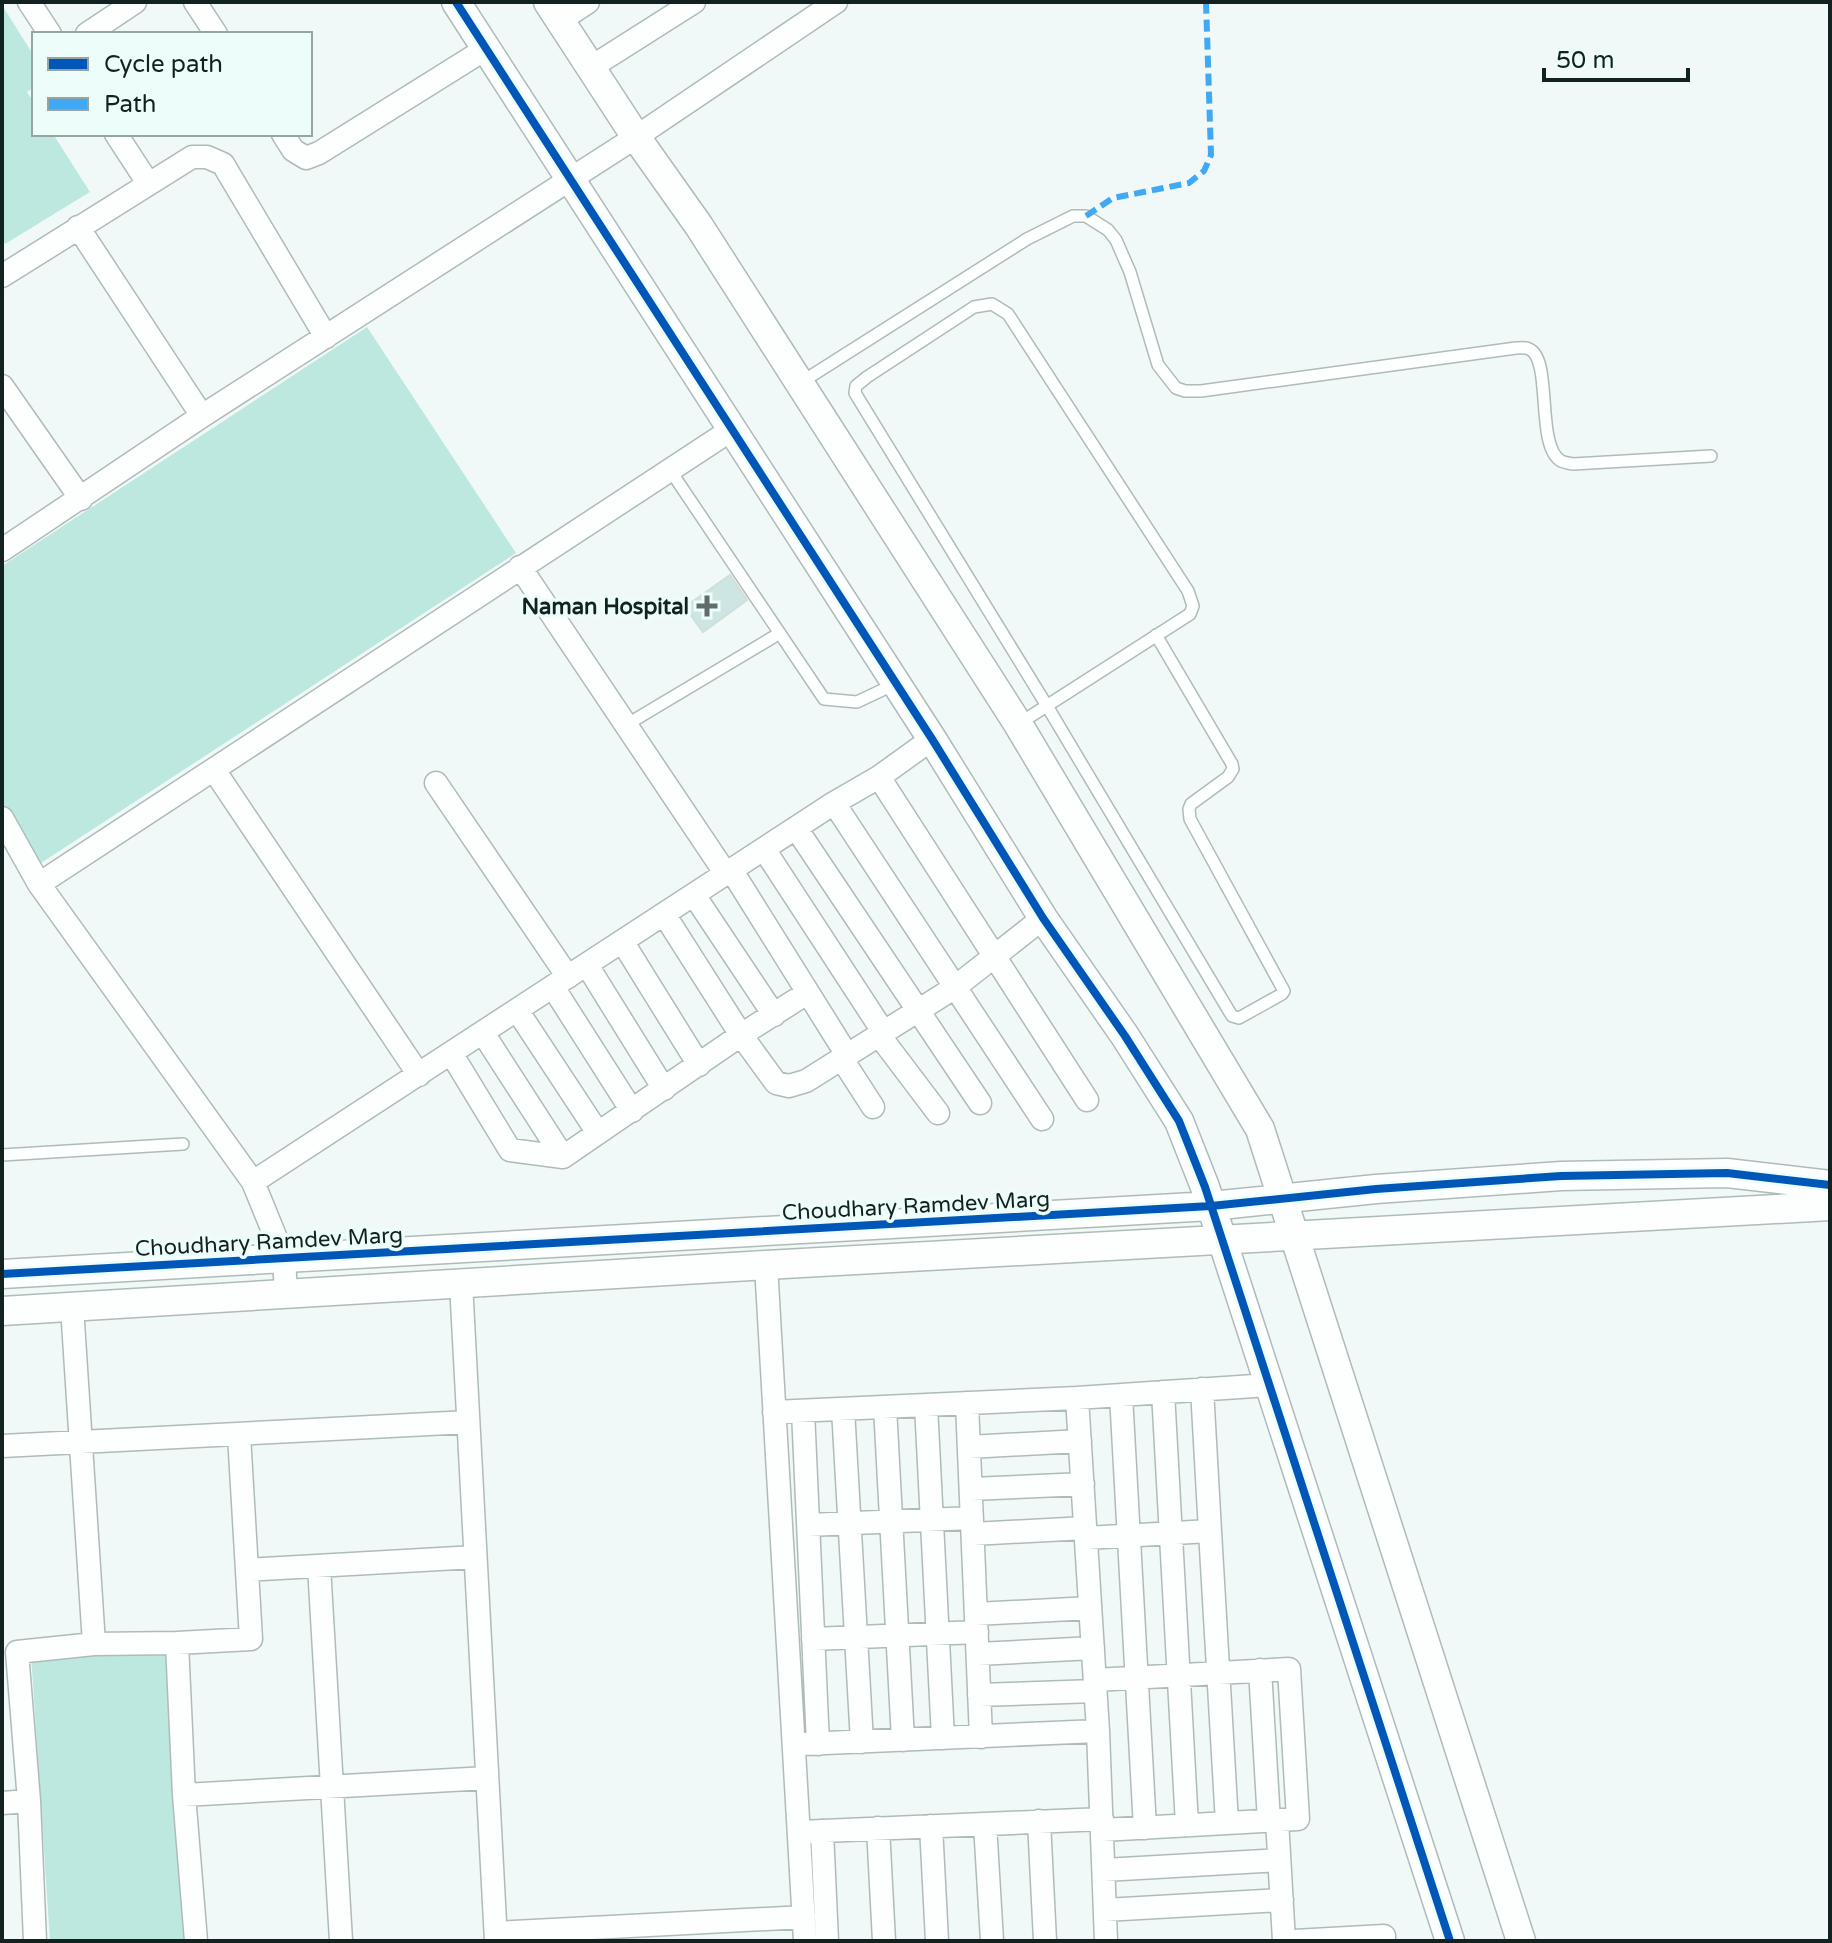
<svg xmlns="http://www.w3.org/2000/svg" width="1832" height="1943" viewBox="0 0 1832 1943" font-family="'Varela Round',sans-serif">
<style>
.green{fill:#bce8e0}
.building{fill:#cee6e3;stroke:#d1dedb;stroke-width:2}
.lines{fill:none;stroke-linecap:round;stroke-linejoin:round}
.service-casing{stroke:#afbbb9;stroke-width:14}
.minor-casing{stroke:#afbbb9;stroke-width:25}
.tertiary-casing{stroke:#afbbb9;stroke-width:31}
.service{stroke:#fdfefe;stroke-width:11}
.minor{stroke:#fdfefe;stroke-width:22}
.tertiary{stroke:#fdfefe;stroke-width:28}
.quiet{stroke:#3fa9f5;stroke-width:6;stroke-dasharray:12 6;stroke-linecap:butt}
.cycleway-casing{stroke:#ecfdfa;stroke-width:13}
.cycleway{stroke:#0057b8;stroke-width:8}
.poi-dot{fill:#606d6b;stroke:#ecfdfa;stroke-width:3}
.labels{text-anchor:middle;stroke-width:7;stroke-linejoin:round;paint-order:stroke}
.poi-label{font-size:22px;font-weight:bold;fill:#122220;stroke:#ecfdfa;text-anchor:end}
.street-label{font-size:22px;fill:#122220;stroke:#ecfdfa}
</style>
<rect width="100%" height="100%" fill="#f0f9f7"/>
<path class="green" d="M2 5 34 56V87L27 92 34 103V134H53L90 192 5 244 2 238Z
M367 327 516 553 41 863 2 803V566Z
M166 1645 185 1940 50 1941 31 1654Z"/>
<path class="building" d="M730 575 747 600 703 632 685 607Z"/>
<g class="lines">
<defs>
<path id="service" d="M800 383 1027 239 1073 216H1086L1108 230 1116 240 1130 272 1158 365 1176 388 1185 391H1201L1516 348C1520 348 1525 347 1529 349 1553 359 1535 446 1561 461 1565 463 1569 463 1573 464L1711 456
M670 470 824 699 857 702 895 684
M1020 723 1190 614 1193 606 1188 591 1008 314 992 304 974 307 867 377 856 386 855 393 1047 706 1232 1016 1239 1018 1282 994 1284 991 1190 819 1189 809 1191 804 1228 777 1233 769 1232 764 1156 635
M626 725 780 633
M2 1155 183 1144"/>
<path id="minor" d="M29 2 50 34
M195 2 216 34
M559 21 588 2
M87 34 135 2
M590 68 694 2
M116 134 148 183
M283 134 293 150 306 158 319 153 487 48
M78 227 202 416
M2 276 192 157H207L223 164 326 337
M2 386 81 499
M2 550 202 416 636 137 836 2
M520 567 726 874
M214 770 419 1075
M879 777 1087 1100
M436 783 568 977
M834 803 1042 1119
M2 818 39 884 253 1182 284 1258 286 1294
M796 828 980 1103
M764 849 884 1033
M732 871 847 1055
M39 884 731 430
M694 895 774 1015
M664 914 741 1035 776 1083 789 1086 806 1081 954 988 1043 918
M622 941 699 1065
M587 965 664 1089
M553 987 632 1111
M517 1010 598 1133
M483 1033 563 1157
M879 1035 938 1113
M451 1053 510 1150 563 1157 741 1035 807 993
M842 1059 873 1107
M253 1182 834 803 879 777 932 739
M766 1265 805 1941
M461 1283 496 1941
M72 1307 94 1644
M1163 1392 1187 1825
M1121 1395 1145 1828
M1077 1398 1098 1731 1106 1941
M967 1403 981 1737
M926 1405 943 1738
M885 1407 903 1740
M843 1409 862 1742
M803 1411 818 1744
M774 1412 1077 1398 1269 1385
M2 1446 468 1422
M969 1447 1080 1441
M971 1489 1083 1484
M808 1525 972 1518
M1210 1531 1227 1823
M973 1534 1085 1528
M1086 1538 1210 1531 1202 1389
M319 1566 341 1941
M247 1570 475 1557
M976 1614 1090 1608
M813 1639 977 1632
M177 1643 251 1639 239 1435
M978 1654 1093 1648
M1260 1670 1269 1821
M1095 1680 1289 1669 1298 1819 1102 1830
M979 1695 1095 1691
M803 1744 1098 1731
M184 1795 487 1778
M2 1803 29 1801
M1277 1820 1284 1941
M1039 1821 1045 1941
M985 1824 992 1941
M931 1826 937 1941
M878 1828 884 1941
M822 1831 827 1941
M800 1832 1102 1819
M1104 1870 1279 1860
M1105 1910 1282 1900
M496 1933 804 1917
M35 1941 29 1801 17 1652 94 1644 177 1643 184 1795 196 1941
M1294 1941 1384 1936V1941"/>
<path id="tertiary" d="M456 2 932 739 1043 918 1125 1036 1179 1121 1205 1187 1450 1941
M548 2 636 137 699 226 1018 724 1260 1129 1521 1941
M2 1274 1211 1206 1376 1189 1561 1176 1727 1173 1830 1185
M2 1311 766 1265 1830 1206"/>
</defs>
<use href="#service" class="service-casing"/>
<use href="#minor" class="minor-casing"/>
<use href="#tertiary" class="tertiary-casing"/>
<use href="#service" class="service"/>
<use href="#minor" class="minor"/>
<use href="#tertiary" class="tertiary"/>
<path class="quiet" d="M1086 216 1113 198 1189 183 1204 171 1211 155 1206 2"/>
<defs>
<path id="cycleway" d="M456 2 932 739 1043 918 1125 1036 1179 1121 1205 1187 1450 1941
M2 1274 1211 1206 1376 1189 1561 1176 1727 1173 1830 1185"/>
</defs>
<use href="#cycleway" class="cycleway-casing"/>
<use href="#cycleway" class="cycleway"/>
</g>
<path class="poi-dot" d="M703 594h8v8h8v8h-8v8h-8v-8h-8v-8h8z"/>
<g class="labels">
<g class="poi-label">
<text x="689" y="614">Naman Hospital</text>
</g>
<g class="street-label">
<text transform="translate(916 1205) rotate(-3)" y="8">Choudhary Ramdev Marg</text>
<text transform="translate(269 1241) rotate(-3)" y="8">Choudhary Ramdev Marg</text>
</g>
</g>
<rect width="1832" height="1943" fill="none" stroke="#122220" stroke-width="8"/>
<rect x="32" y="32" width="280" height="104" fill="#ecfdfa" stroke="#95a5a3" stroke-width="2"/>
<rect x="48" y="58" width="40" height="12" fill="#0057b8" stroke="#95a5a3" stroke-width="2"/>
<text x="104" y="72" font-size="24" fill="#122220">Cycle path</text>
<rect x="48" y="98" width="40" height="12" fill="#3fa9f5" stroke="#95a5a3" stroke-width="2"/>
<text x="104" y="112" font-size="24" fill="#122220">Path</text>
<path d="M1544 68v12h144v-12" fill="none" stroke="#122220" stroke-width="4"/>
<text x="1556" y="68" font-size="24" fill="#122220" stroke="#ecfdfa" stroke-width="6" paint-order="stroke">50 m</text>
</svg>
